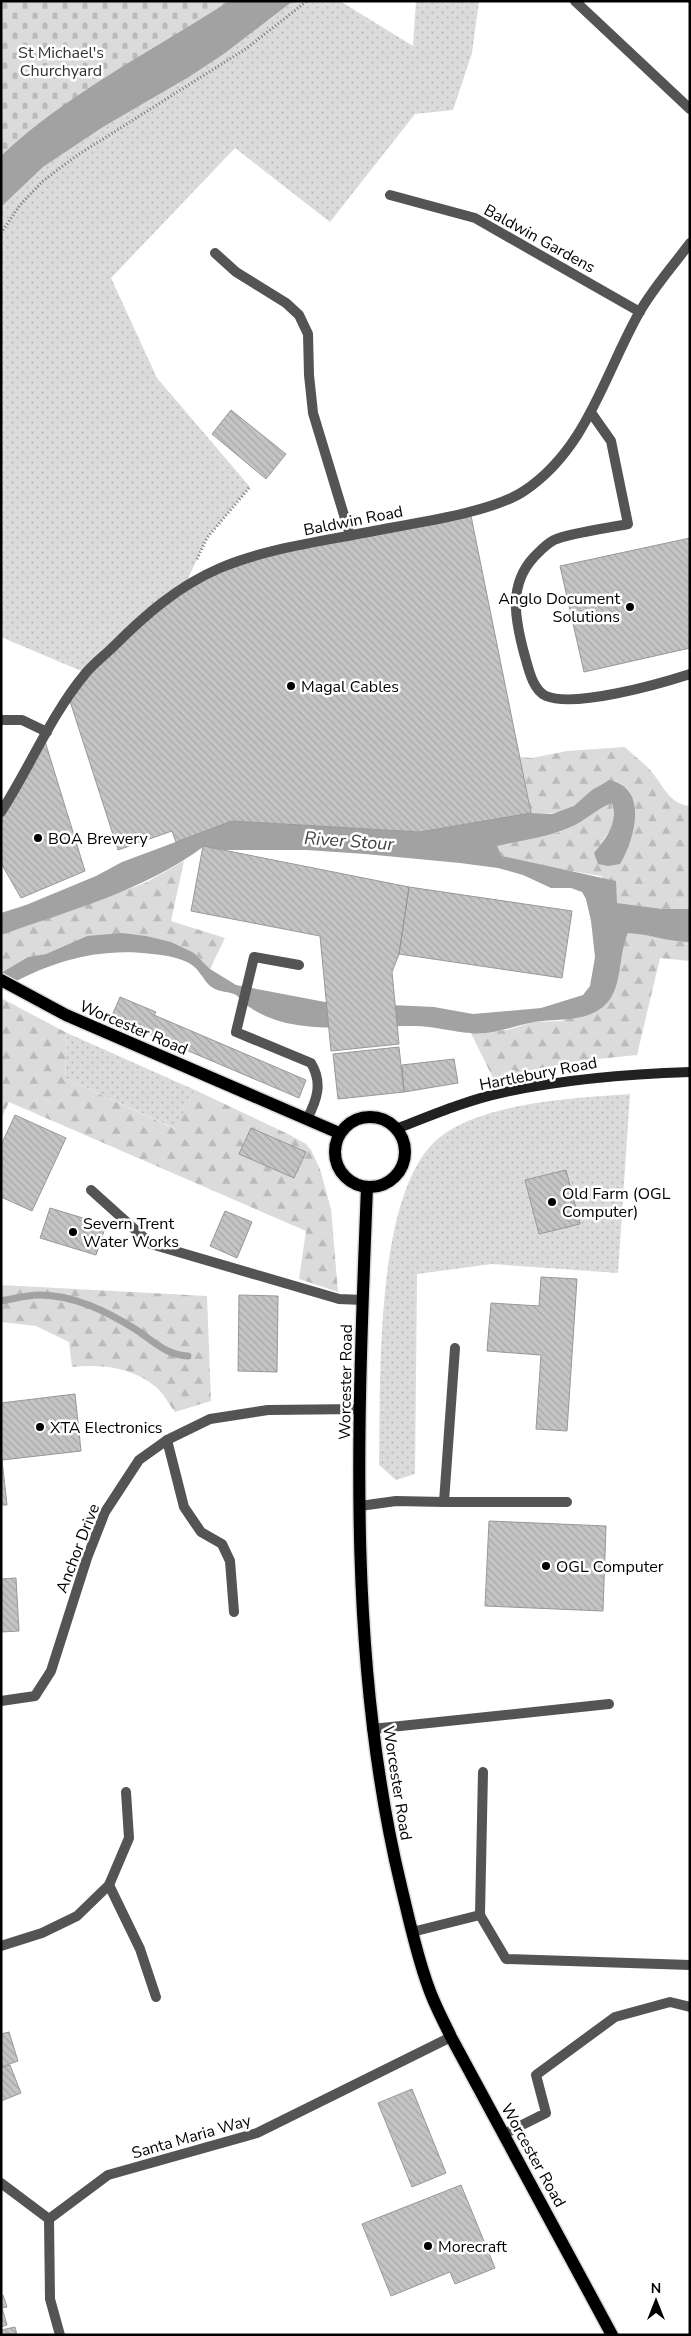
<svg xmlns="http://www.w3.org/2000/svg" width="691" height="2336" viewBox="0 0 691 2336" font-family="'Nunito Sans',sans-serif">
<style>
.green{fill:url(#green-dots)}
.forest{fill:url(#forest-firs)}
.cemetery{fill:url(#cemetery-stones)}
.water{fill:#a2a2a2}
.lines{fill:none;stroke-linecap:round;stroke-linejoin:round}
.stream{stroke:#a2a2a2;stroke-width:7}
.building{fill:url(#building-back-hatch);stroke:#989898}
.primary-casing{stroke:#dbdbdb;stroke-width:15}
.path{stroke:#767676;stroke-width:3;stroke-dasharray:1 2.5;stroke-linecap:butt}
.service{stroke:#545454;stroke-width:10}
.minor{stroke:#545454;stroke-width:10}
.secondary{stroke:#212121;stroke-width:10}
.primary{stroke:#000;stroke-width:12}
.poi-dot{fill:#000;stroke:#fff;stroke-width:2}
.labels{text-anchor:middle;stroke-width:5;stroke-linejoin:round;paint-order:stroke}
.park-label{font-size:16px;fill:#323232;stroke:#fff}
.street-label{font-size:16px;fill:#000;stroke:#fff}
.poi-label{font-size:16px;fill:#000;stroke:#fff;text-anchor:start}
.water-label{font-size:18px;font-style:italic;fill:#434343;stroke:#fff}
</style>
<defs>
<pattern id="green-dots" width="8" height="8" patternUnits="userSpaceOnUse" patternTransform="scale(1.25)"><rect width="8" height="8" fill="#dbdbdb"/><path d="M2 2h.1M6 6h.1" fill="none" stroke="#bababa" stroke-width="1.8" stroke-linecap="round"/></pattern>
<pattern id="forest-firs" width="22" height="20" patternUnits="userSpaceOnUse" patternTransform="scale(1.25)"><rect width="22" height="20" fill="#dbdbdb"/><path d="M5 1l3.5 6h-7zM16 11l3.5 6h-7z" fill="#bababa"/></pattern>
<pattern id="cemetery-stones" width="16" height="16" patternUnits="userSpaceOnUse" patternTransform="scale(1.25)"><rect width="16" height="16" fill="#dbdbdb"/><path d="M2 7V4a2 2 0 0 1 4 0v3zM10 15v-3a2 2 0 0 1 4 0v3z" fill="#bababa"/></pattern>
<pattern id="building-back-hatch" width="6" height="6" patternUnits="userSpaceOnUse" patternTransform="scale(1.25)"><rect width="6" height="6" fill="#c4c4c4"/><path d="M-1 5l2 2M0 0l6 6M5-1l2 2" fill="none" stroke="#a7a7a7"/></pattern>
</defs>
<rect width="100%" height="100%" fill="#fff"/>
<path class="green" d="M293 1H340L413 46 416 1H479L472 53 453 110 415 114 330 222 235 148 111 278 157 378 250 487 207 538 184 587 86 673 1 637V207L43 167 103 127 189 77Z
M67 1033 195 1090 176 1129 65 1078Z
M630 1094 618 1273 492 1264 417 1274 415 1474 396 1480 379 1465C381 1385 373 1190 440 1137 485 1102 575 1098 630 1094Z"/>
<path class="forest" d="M625 747C633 755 643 762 651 771 663 785 669 804 690 806V909H663L617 903 601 876 548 867 502 856 496 845 560 832 612 802 614 823 595 853 598 864 630 792C606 764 593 796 573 807 559 814 546 814 531 813L520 757 532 758 567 751Z
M184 861 171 921 225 938 210 969 194 953 87 936 46 954 28 957 1 973V935L145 883Z
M628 932C649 934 669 942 690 942V961L660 958 637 1055 578 1061 493 1078 471 1033 507 1030 534 1022 562 1021 615 988 622 946Z
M1 998 67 1033 65 1078 175 1129 195 1090 288 1134 306 1144 311 1150 320 1169 331 1209 338 1292 299 1279 306 1231 9 1102 1 1119Z
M1 1285 207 1296 211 1401 175 1412C169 1404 163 1393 156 1387 132 1367 102 1364 72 1367L69 1342 36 1326 1 1322Z"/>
<path class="cemetery" d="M1 1H265L1 184Z"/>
<path class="water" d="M229 1H293L225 53 189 77 103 127 43 167 1 207V156C66 94 154 50 229 1Z
M609 780C649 787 635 839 620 864L608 866 598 864 594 853C607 837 618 824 612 803 596 809 584 822 568 828 546 838 520 840 497 846L502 856 616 881 617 903 663 909H690V942C669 942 649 934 628 933 618 954 623 987 606 1004 587 1023 558 1018 534 1022 513 1026 493 1035 471 1033 452 1032 434 1026 415 1026 373 1025 327 1032 286 1023 274 1020 261 1015 251 1008 245 1005 240 997 234 994 225 991 217 992 209 985 203 979 200 971 192 965 182 958 165 955 152 954 99 947 47 962 1 990V973L28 957 46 954 87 936 122 933 146 936 171 942 194 953 210 969 236 985 325 1002 434 1007 473 1014 541 1008 583 995 590 986 595 957 591 921 586 899 582 892 571 888H551L523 875 498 868 460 863 365 854 307 850H225L203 847C143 891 71 910 1 935V913L26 905 96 876 122 862 232 821 420 832 531 813 552 814 574 806 592 790Z"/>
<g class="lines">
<path class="stream" d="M1 1301C13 1299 27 1295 39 1295 74 1295 106 1311 135 1329 152 1340 167 1356 188 1356"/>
</g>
<path class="building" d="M231 410 286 454 266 479 212 434Z
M470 511 531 813 420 832 232 821 176 842 172 831 118 850 69 698 147 612 220 568 315 542Z
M690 538V648L584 672 560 566Z
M44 738 85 871 21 898 1 863V812Z
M203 846 409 887 399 954 392 972 399 1044 331 1051 320 936 191 911Z
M409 887 572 911 562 978 399 954Z
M120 997 156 1012 154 1015 306 1080 299 1098 111 1018Z
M399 1047 404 1092 338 1099 333 1054Z
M454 1059 458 1083 404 1092 402 1065Z
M15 1115 66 1138 32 1211 1 1197V1145Z
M251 1128 306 1152 294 1178 239 1154Z
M566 1170 580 1224 539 1234 525 1180Z
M50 1208 106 1225 96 1255 40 1238Z
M225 1211 252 1222 237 1258 210 1246Z
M541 1277 577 1279 567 1431 536 1429 541 1355 487 1351 491 1303 539 1306Z
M239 1295 278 1296 277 1372 238 1371Z
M75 1394 81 1451 2 1460 7 1505H1V1403Z
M489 1521 606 1526 603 1611 485 1606Z
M16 1578 19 1631 1 1632V1579Z
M9 2032 18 2061 1 2067V2034Z
M10 2065 21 2093 1 2101V2068Z
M412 2089 446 2173 412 2187 378 2103Z
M461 2185 495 2268 455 2284 450 2272 391 2296 362 2224Z
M1 2295H3L7 2307 2 2308 7 2325 1 2327Z
M15 2327 17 2335H1V2330Z"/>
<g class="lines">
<defs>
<path id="primary" d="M1 980 66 1015 339 1133
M335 1152a35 35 0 1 1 70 0a35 35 0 1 1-70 0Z
M367 1187C358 1420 346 1658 401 1886 409 1919 416 1953 428 1986 434 2004 443 2020 451 2037L612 2335"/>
</defs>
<use href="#primary" class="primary-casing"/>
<path class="path" d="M1 233 20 205 43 181 76 156 247 48 307 1
M197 559 207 538 250 487"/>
<path class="service" d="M592 414 611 441 628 524C609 528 570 533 554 540 546 544 540 551 534 557 508 585 515 619 524 653 528 666 532 690 546 696 575 708 659 684 690 674
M1 720H22L47 732
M299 965 254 957 236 1032 311 1063C323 1083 317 1100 307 1119
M91 1190 151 1244 339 1299 363 1300
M167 1440 184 1507 201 1532 222 1544 230 1561 234 1612
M444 1502H567
M360 1506 396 1501 444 1502 455 1348
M372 1729 609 1704
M109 1885 140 1949 156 1997
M480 1915 506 1959 690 1965
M412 1932 480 1915 483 1772
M504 2134 546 2113 536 2075 615 2017 670 2002 690 2007"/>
<path class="minor" d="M575 1 690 109
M390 195 475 218 640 312
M215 253 236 272 286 303 299 315 308 334 309 375 313 413 350 535
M1 812C30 767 51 715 85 674 93 664 104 656 113 647 145 615 178 586 220 568 265 549 316 542 363 533 406 524 490 514 524 491 587 449 604 375 639 313 653 288 673 266 690 243
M1 1701 35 1696 51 1671 87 1558 105 1512 139 1460 167 1440 210 1419 268 1410 360 1409
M1 1946 42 1933 77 1916 109 1885 129 1838 126 1792
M1 2183 49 2219
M60 2335 50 2299 49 2219 108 2175 257 2133 451 2037"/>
<path class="secondary" d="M396 1129C432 1115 467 1100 505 1092 566 1079 627 1074 690 1072"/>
<use href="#primary" class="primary"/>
</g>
<g class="poi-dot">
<circle cx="630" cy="607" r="5"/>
<circle cx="291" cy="686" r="5"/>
<circle cx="38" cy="838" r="5"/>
<circle cx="552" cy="1202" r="5"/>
<circle cx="73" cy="1232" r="5"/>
<circle cx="40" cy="1427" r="5"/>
<circle cx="546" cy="1566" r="5"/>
<circle cx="428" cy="2246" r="5"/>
</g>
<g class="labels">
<g class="park-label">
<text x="61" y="58">St Michael's<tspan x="61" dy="18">Churchyard</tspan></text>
</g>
<g class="street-label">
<text transform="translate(540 238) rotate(29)" y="6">Baldwin Gardens</text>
<text transform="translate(353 520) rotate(-11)" y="6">Baldwin Road</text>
<text transform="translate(134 1027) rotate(23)" y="6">Worcester Road</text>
<text transform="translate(538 1073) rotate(-11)" y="6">Hartlebury Road</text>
<text transform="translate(345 1382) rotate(-89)" y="6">Worcester Road</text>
<text transform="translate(77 1548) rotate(-69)" y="6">Anchor Drive</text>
<text transform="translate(398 1783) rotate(81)" y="6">Worcester Road</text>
<text transform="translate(191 2136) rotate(-16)" y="6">Santa Maria Way</text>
<text transform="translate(534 2155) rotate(61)" y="6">Worcester Road</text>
</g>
<g class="poi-label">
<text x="620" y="604" text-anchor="end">Anglo Document<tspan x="620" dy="18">Solutions</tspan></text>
<text x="301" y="692">Magal Cables</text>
<text x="48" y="844">BOA Brewery</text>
<text x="562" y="1199">Old Farm (OGL<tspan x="562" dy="18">Computer)</tspan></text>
<text x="83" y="1229">Severn Trent<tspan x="83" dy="18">Water Works</tspan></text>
<text x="50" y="1433">XTA Electronics</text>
<text x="556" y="1572">OGL Computer</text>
<text x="438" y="2252">Morecraft</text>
</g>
<g class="water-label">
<text transform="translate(349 841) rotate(4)" y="6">River Stour</text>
</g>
</g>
<rect width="691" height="2336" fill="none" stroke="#000000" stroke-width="5"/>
<g transform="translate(656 2301)" stroke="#ffffff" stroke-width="4" paint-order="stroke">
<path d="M0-4L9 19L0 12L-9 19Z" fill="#000000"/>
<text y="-8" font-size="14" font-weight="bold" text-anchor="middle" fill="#000000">N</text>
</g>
</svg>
